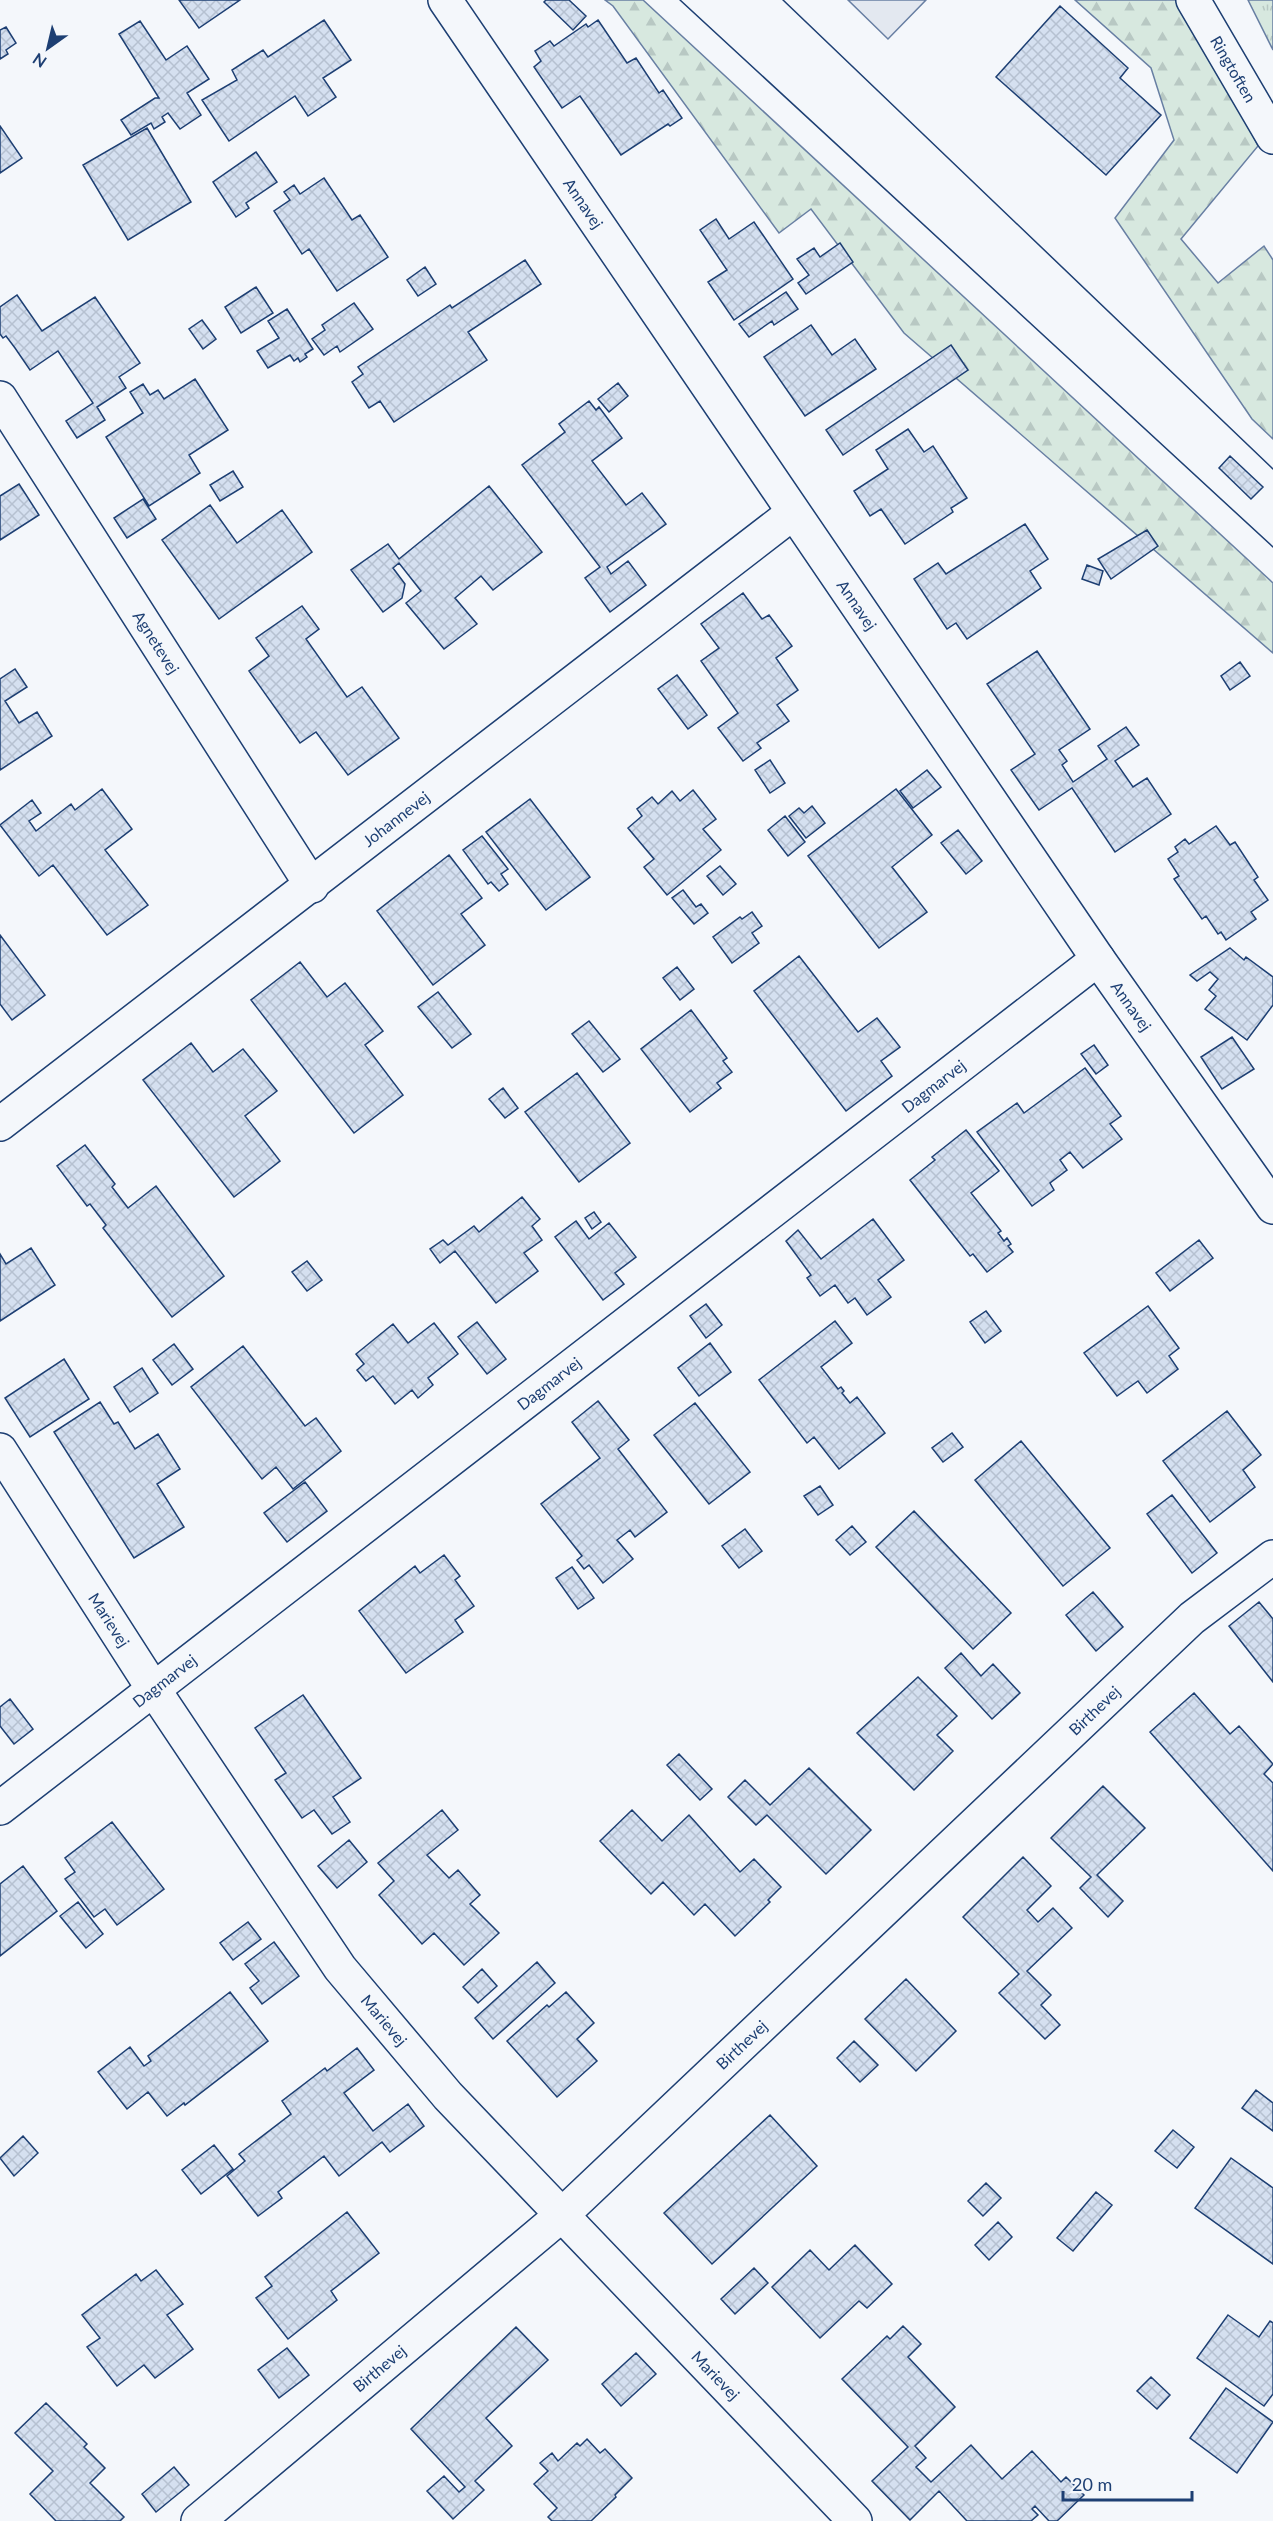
<svg xmlns="http://www.w3.org/2000/svg" width="1273" height="2521" viewBox="0 0 1273 2521" font-family="Lato,sans-serif">
<style>
.forest{fill:url(#forest-firs);stroke:#687fa3;stroke-width:1.5}
.park{fill:url(#park-tufts);stroke:#687fa3;stroke-width:1.5}
.parking{fill:#e3e8f0;stroke:#687fa3;stroke-width:1.5}
.building{fill:url(#building-cross-hatch);stroke:#1d3f73;stroke-width:1.5}
.lines{fill:none;stroke-linecap:round;stroke-linejoin:round}
.street-casing{stroke:#1d3f73;stroke-width:36}
.street{stroke:#f4f7fb;stroke-width:33}
.tram{stroke:#1d3f73;stroke-width:1.5}
.labels{text-anchor:middle;stroke-width:4.5;stroke-linejoin:round;paint-order:stroke}
.street-label{font-size:16px;fill:#1d3f73;stroke:#f4f7fb}
</style>
<defs>
<pattern id="forest-firs" width="22" height="20" patternUnits="userSpaceOnUse" patternTransform="scale(1.5)"><rect width="22" height="20" fill="#d7e8df"/><path d="M5 1l3.5 6h-7zM16 11l3.5 6h-7z" fill="#b8c8c3"/></pattern>
<pattern id="park-tufts" width="24" height="20" patternUnits="userSpaceOnUse" patternTransform="scale(1.5)"><rect width="24" height="20" fill="#d7e8df"/><path d="M3 7l-1-3M5 7V3M7 7l1-3M15 17l-1-3M17 17v-4M19 17l1-3" fill="none" stroke="#b8c8c3"/></pattern>
<pattern id="building-cross-hatch" width="8" height="8" patternUnits="userSpaceOnUse" patternTransform="scale(1.5)"><rect width="8" height="8" fill="#d5e0f0"/><path d="M0 0l8 8M0 8l8-8" fill="none" stroke="#b6c1d1"/></pattern>
</defs>
<rect width="100%" height="100%" fill="#f4f7fb"/>
<path class="forest" d="M605 0H643L1273 583V653L904 333 811 209 779 233 613 6Z
M1075 0H1185L1258 146 1181 239 1218 283 1264 246 1273 260V439L1252 419 1115 218 1174 140 1151 68Z"/>
<path class="park" d="M1248 0H1273V50Z"/>
<path class="parking" d="M848 0H926L888 39Z"/>
<path class="building" d="M179 0H240L199 28Z
M546 0H569L586 16 573 30 544 2Z
M1060 6 1128 68 1120 78 1161 115 1106 175 996 77Z
M324 20 351 60 323 78 336 97 308 116 295 96 229 141 202 100 237 80 232 70 263 50 268 57Z
M598 20 627 63 636 58 659 93 663 90 682 118 670 126 668 124 621 155 580 96 562 108 534 67 541 61 535 51 550 41 554 46 586 24 588 27Z
M140 21 166 60 187 46 209 79 187 93 201 115 180 129 168 113 162 117 165 122 154 129 151 123 131 135 121 120 155 98H159L119 34Z
M6 27 16 43 6 50 8 54 0 59V30Z
M0 126 22 158 0 173Z
M147 128 191 202 128 240 83 165Z
M256 152 277 182 246 203 249 208 236 217 213 182Z
M324 178 352 220 360 215 388 257 337 291 309 249 302 254 274 211 290 200 284 192 294 185 300 194Z
M716 219 729 239 754 222 793 279 734 320 708 282 727 270 700 230Z
M840 243 853 262 806 294 798 283 809 275 797 259 814 248 820 257Z
M525 260 541 284 468 332 487 360 394 422 380 401 369 408 352 382 363 374 358 367 450 305 452 308Z
M425 267 436 284 418 296 407 280Z
M256 287 273 313 241 333 225 307Z
M786 292 798 309 774 325 772 321 749 337 739 324Z
M17 295 42 331 95 297 140 363 119 377 126 388 97 407 105 420 77 438 66 421 93 403 58 351 30 370 15 348 6 336 3 338 0 334V307Z
M354 303 373 329 340 352 337 346 324 355 312 339 325 330 322 325Z
M287 309 313 349 305 354 307 357 300 362 298 358 294 361 290 355 268 368 257 351 279 338 268 321Z
M202 320 216 339 203 349 189 329Z
M811 325 832 355 855 339 876 369 805 416 764 357Z
M951 345 968 370 843 455 826 430Z
M195 379 228 430 189 455 200 473 149 506 106 437 143 413 130 392 143 384 150 395 158 390 164 399Z
M618 383 628 396 609 412 598 399Z
M589 401 596 410 599 407 622 438 592 461 626 505 642 493 666 524 607 567 611 574 628 561 646 585 610 612 585 578 600 567 522 465 565 432 559 424Z
M908 429 924 452 933 446 967 498 951 508 953 512 905 544 881 509 870 516 854 491 888 469 876 450Z
M1230 456 1263 487 1251 499 1219 468Z
M233 471 243 487 220 501 210 485Z
M19 484 39 515 0 540V496Z
M489 486 542 552 493 590 481 576 455 598 477 624 444 649 406 603 421 591 399 563 393 568 405 584 402 598 383 612 351 570 388 544 399 559Z
M143 499 156 519 127 538 114 518Z
M210 505 237 543 282 510 312 552 219 619 162 540Z
M1025 524 1048 559 1030 571 1041 588 967 639 956 623 947 629 914 579 938 563 946 574Z
M1147 530 1158 546 1111 579 1098 559Z
M1087 565 1103 571 1099 585 1082 579Z
M743 593 762 619 769 615 792 646 776 658 798 690 777 705 789 721 757 743 761 748 743 761 718 728 738 713 701 661 719 648 701 624Z
M302 606 319 629 306 639 347 697 362 687 399 738 348 775 316 732 300 743 249 671 269 656 256 638Z
M1037 651 1090 729 1059 750 1067 761 1062 765 1073 782 1107 759 1098 746 1126 727 1139 745 1115 761 1133 787 1147 778 1171 814 1115 852 1072 788 1039 810 1011 770 1035 754 987 684Z
M1240 662 1250 676 1230 690 1221 676Z
M15 669 27 687 5 701 19 723 37 712 52 736 0 770V679Z
M677 675 707 715 688 729 658 689Z
M770 760 785 783 770 793 755 770Z
M927 770 941 787 913 808 900 791Z
M102 789 132 829 105 850 148 905 107 935 53 865 39 876 0 825 32 800 41 813 29 821 36 831 71 804 75 810Z
M896 789 932 835 892 867 927 912 879 948 808 856Z
M693 790 716 819 703 829 721 850 667 895 644 867 654 859 628 828 642 816 637 809 652 797 658 804 672 791 680 801Z
M530 799 590 877 546 910 486 832Z
M812 806 825 823 806 838 789 816 799 808 804 813Z
M785 816 805 842 788 856 768 830Z
M1216 826 1230 845 1235 842 1258 877 1254 880 1268 900 1251 912 1256 919 1226 940 1221 932 1218 934 1206 916 1202 919 1174 879 1179 876 1168 859 1178 852 1175 847 1185 839 1189 844Z
M958 830 982 861 966 874 941 843Z
M482 836 508 869 501 874 508 884 499 891 491 882 488 884 463 850Z
M449 855 482 898 461 914 485 945 433 985 377 911Z
M720 866 736 884 723 895 707 876Z
M683 890 696 907 701 904 708 913 694 924 672 898Z
M752 912 762 926 752 933 759 943 732 963 713 937 740 917 742 919Z
M0 935 45 995 12 1020 0 1004Z
M1230 948 1244 960 1246 957 1273 977V1005L1247 1040 1205 1009 1216 996 1209 990 1218 979 1210 972 1197 981 1190 975Z
M799 956 858 1032 877 1018 900 1047 881 1061 892 1076 846 1111 754 991Z
M300 962 327 997 345 983 383 1031 365 1045 403 1095 354 1133 251 1000Z
M677 967 694 989 680 1000 663 978Z
M438 992 471 1034 452 1048 418 1007Z
M691 1010 727 1058 723 1061 732 1072 717 1083 721 1088 690 1112 641 1049Z
M589 1021 620 1059 603 1072 572 1034Z
M1232 1037 1254 1069 1222 1089 1201 1057Z
M191 1043 213 1072 243 1049 277 1091 245 1116 280 1161 234 1197 143 1080Z
M1094 1045 1108 1065 1096 1074 1081 1054Z
M1085 1068 1121 1116 1110 1124 1122 1139 1083 1168 1070 1152 1060 1160 1067 1170 1050 1183 1054 1190 1032 1206 977 1132 1017 1103 1024 1113Z
M577 1073 630 1143 579 1182 525 1112Z
M503 1088 518 1108 505 1118 489 1099Z
M966 1130 999 1171 971 1193 1001 1231 998 1233 1004 1241 1007 1238 1011 1244 1008 1246 1013 1252 987 1272 973 1254 970 1256 910 1180 935 1160 932 1157Z
M85 1145 115 1184 112 1187 128 1208 156 1186 224 1276 172 1317 103 1228 106 1225 90 1204 87 1206 57 1166Z
M522 1197 540 1219 532 1226 542 1240 524 1253 538 1271 496 1303 455 1251 440 1263 430 1249 443 1240 448 1245 474 1226 479 1232Z
M594 1212 601 1222 592 1229 585 1218Z
M873 1219 904 1260 878 1280 891 1297 867 1315 855 1298 848 1303 835 1285 820 1296 807 1278 811 1275 786 1241 798 1230 821 1259Z
M576 1221 589 1239 609 1223 636 1257 615 1273 624 1284 603 1300 555 1237Z
M1199 1240 1213 1258 1170 1291 1156 1273Z
M31 1248 55 1285 0 1321V1254L6 1264Z
M307 1261 322 1280 307 1291 292 1272Z
M706 1304 722 1325 706 1338 690 1316Z
M1148 1306 1179 1348 1169 1356 1178 1369 1147 1393 1138 1381 1117 1396 1084 1353Z
M986 1311 1001 1331 985 1343 970 1322Z
M835 1321 852 1343 821 1367 838 1389 841 1387 844 1391 842 1393 850 1403 857 1397 885 1433 839 1469 814 1437 807 1443 759 1380Z
M477 1322 506 1359 487 1374 458 1337Z
M434 1323 458 1354 428 1378 433 1385 418 1398 412 1390 395 1404 373 1376 366 1381 357 1370 364 1364 356 1354 393 1324 408 1343Z
M710 1343 731 1372 699 1396 678 1368Z
M174 1344 193 1369 172 1385 153 1360Z
M243 1346 305 1426 316 1418 341 1451 293 1489 276 1467 262 1479 191 1387Z
M64 1359 89 1399 30 1437 5 1398Z
M142 1368 158 1393 130 1412 114 1387Z
M598 1401 629 1440 618 1449 667 1512 635 1537 630 1530 617 1540 633 1559 603 1583 589 1565 584 1569 577 1560 582 1556 541 1504 600 1458 572 1422Z
M100 1402 114 1424 118 1422 135 1449 158 1434 180 1469 157 1484 184 1527 134 1558 54 1432Z
M695 1403 750 1472 709 1504 654 1435Z
M1227 1411 1261 1455 1243 1470 1255 1487 1210 1522 1163 1461Z
M952 1433 963 1447 943 1462 932 1448Z
M1021 1441 1110 1548 1063 1586 975 1480Z
M305 1482 327 1511 287 1542 264 1513Z
M820 1486 833 1505 818 1515 804 1496Z
M1172 1495 1217 1553 1192 1573 1147 1514Z
M914 1511 1011 1613 973 1649 876 1547Z
M852 1526 866 1542 850 1555 836 1540Z
M745 1529 762 1551 739 1568 722 1546Z
M444 1555 460 1576 455 1580 474 1606 455 1620 463 1632 406 1673 359 1611 415 1566 420 1573Z
M572 1567 594 1598 578 1609 556 1578Z
M1093 1592 1123 1627 1096 1651 1066 1615Z
M1259 1602 1273 1619V1682L1229 1626Z
M961 1653 981 1676 993 1664 1020 1693 992 1719 945 1668Z
M918 1677 957 1716 937 1735 953 1751 914 1790 857 1733Z
M1194 1693 1230 1734 1239 1726 1273 1764 1264 1774 1273 1783V1871L1150 1732Z
M303 1695 361 1778 333 1797 350 1822 332 1834 314 1810 302 1818 275 1780 286 1773 255 1728Z
M10 1699 33 1729 14 1744 0 1726V1707Z
M679 1754 712 1789 700 1800 667 1765Z
M809 1768 871 1830 826 1874 767 1815 756 1825 728 1797 745 1780 770 1805Z
M1103 1786 1145 1828 1097 1875 1123 1901 1108 1917 1080 1888 1091 1877 1051 1838Z
M442 1810 458 1830 427 1855 449 1878 458 1870 480 1895 470 1904 499 1933 464 1965 434 1933 422 1944 379 1895 394 1881 378 1863Z
M632 1810 662 1841 689 1815 740 1872 754 1859 781 1887 768 1900 770 1902 735 1936 705 1904 694 1915 663 1882 651 1894 600 1841Z
M112 1822 164 1889 117 1925 105 1909 94 1917 65 1879 75 1872 65 1858Z
M349 1840 367 1862 337 1888 318 1866Z
M1023 1857 1051 1886 1027 1910 1038 1922 1053 1908 1072 1928 1027 1971 1051 1995 1041 2005 1060 2025 1045 2039 999 1993 1019 1974 963 1917Z
M23 1866 57 1911 0 1956V1884Z
M78 1902 103 1934 86 1948 60 1916Z
M248 1922 261 1939 233 1960 220 1943Z
M274 1942 299 1976 262 2004 250 1988 259 1981 245 1964Z
M537 1962 555 1983 493 2039 475 2018Z
M482 1969 497 1986 478 2003 463 1987Z
M906 1979 956 2031 916 2071 865 2019Z
M230 1992 268 2041 185 2105 184 2103 167 2116 148 2092 127 2109 98 2072 130 2047 144 2066 151 2061 148 2056Z
M566 1992 594 2023 577 2039 597 2061 557 2097 507 2041 547 2005 549 2007Z
M854 2041 878 2065 860 2082 837 2058Z
M357 2048 374 2070 344 2093 373 2131 408 2104 424 2126 390 2152 382 2142 339 2176 324 2156 278 2192 282 2198 258 2216 227 2176 245 2161 239 2154 291 2114 282 2101 325 2068 327 2071Z
M1256 2090 1273 2103V2131L1242 2108Z
M770 2115 817 2166 712 2264 664 2213Z
M1173 2130 1194 2147 1177 2168 1155 2151Z
M23 2136 38 2153 14 2176 0 2158Z
M214 2145 233 2169 201 2194 182 2170Z
M1231 2158 1273 2188V2264L1195 2208Z
M986 2183 1001 2198 983 2216 968 2201Z
M1096 2192 1112 2205 1073 2251 1057 2238Z
M347 2212 379 2253 331 2291 337 2300 288 2339 256 2298 272 2286 265 2277Z
M998 2222 1012 2237 989 2260 975 2245Z
M855 2245 892 2284 867 2308 859 2301 820 2338 772 2287 810 2250 829 2270Z
M754 2268 768 2283 735 2314 721 2299Z
M156 2270 183 2304 167 2315 193 2349 155 2378 144 2365 117 2386 87 2347 100 2338 82 2315 136 2274 141 2281Z
M1228 2315 1259 2337 1270 2321 1273 2323V2394L1264 2406 1197 2358Z
M903 2326 921 2344 908 2357 955 2407 915 2446 926 2458 916 2467 931 2482 971 2445 1002 2479 1032 2451 1061 2482 1066 2477 1084 2495 1057 2521H1049L1035 2506 1032 2509 1038 2515 1031 2521H967L939 2491 910 2520 872 2481 908 2447 842 2379 887 2336 890 2339Z
M516 2327 548 2360 486 2418 512 2446 475 2481 484 2490 453 2519 427 2491 444 2476 459 2492 465 2487 411 2429Z
M287 2348 309 2375 279 2398 258 2370Z
M636 2353 656 2374 621 2406 602 2384Z
M1151 2377 1170 2395 1157 2409 1137 2391Z
M1226 2388 1273 2422 1237 2473 1190 2438Z
M46 2403 87 2444 84 2447 105 2468 90 2483 124 2517 120 2521H56L30 2494 53 2471 15 2433Z
M587 2439 600 2453 605 2449 632 2478 615 2495 616 2497 591 2521H552L548 2517 557 2508 534 2484 548 2471 540 2463 552 2453 558 2461 577 2443 580 2446Z
M174 2467 189 2485 156 2512 142 2494Z"/>
<g class="lines">
<defs>
<g id="street">
<path id="s1" d="M445 0 1098 959 1273 1207"/>
<path id="s2" d="M1193 0 1273 137"/>
<path id="s3" d="M0 398 312 886"/>
<path id="s4" d="M0 1124 793 513"/>
<path id="s5" d="M0 1450 154 1690 340 1968 448 2096 855 2521"/>
<path id="s6" d="M0 1808 1098 959"/>
<path id="s7" d="M198 2521 563 2214 1192 1618 1273 1557"/>
</g>
</defs>
<use href="#street" class="street-casing"/>
<use href="#street" class="street"/>
<path class="tram" d="M680 0 1273 547
M783 0 1273 469"/>
</g>
<g class="labels">
<g class="street-label">
<text dy="6" stroke="none"><textPath href="#s2" startOffset="80">Ringtoften</textPath></text>
<text dy="6" stroke="none"><textPath href="#s1" startOffset="246">Annavej</textPath></text>
<text dy="6" stroke="none"><textPath href="#s1" startOffset="732">Annavej</textPath></text>
<text dy="6" stroke="none"><textPath href="#s3" startOffset="290">Agnetevej</textPath></text>
<text dy="6" stroke="none"><textPath href="#s4" startOffset="500">Johannevej</textPath></text>
<text dy="6" stroke="none"><textPath href="#s1" startOffset="1218">Annavej</textPath></text>
<text dy="6" stroke="none"><textPath href="#s6" startOffset="1180">Dagmarvej</textPath></text>
<text dy="6" stroke="none"><textPath href="#s6" startOffset="694">Dagmarvej</textPath></text>
<text dy="6" stroke="none"><textPath href="#s5" startOffset="202">Marievej</textPath></text>
<text dy="6" stroke="none"><textPath href="#s6" startOffset="208">Dagmarvej</textPath></text>
<text dy="6" stroke="none"><textPath href="#s7" startOffset="1209">Birthevej</textPath></text>
<text dy="6" stroke="none"><textPath href="#s5" startOffset="688">Marievej</textPath></text>
<text dy="6" stroke="none"><textPath href="#s7" startOffset="723">Birthevej</textPath></text>
<text dy="6" stroke="none"><textPath href="#s7" startOffset="237">Birthevej</textPath></text>
<text dy="6" stroke="none"><textPath href="#s5" startOffset="1174">Marievej</textPath></text>
</g>
</g>
<g transform="translate(48 48) rotate(214)" stroke="#f4f7fb" stroke-width="4.5" paint-order="stroke">
<path d="M0-4.5L10 22L0 15L-10 22Z" fill="#1d3f73"/>
<text y="-9" font-size="16" font-weight="bold" text-anchor="middle" fill="#1d3f73">N</text>
</g>
<path d="M1063 2491v9h129v-9" fill="none" stroke="#1d3f73" stroke-width="3"/>
<text x="1072" y="2491" font-size="18" fill="#1d3f73" stroke="#f4f7fb" stroke-width="4.5" paint-order="stroke">20 m</text>
</svg>
